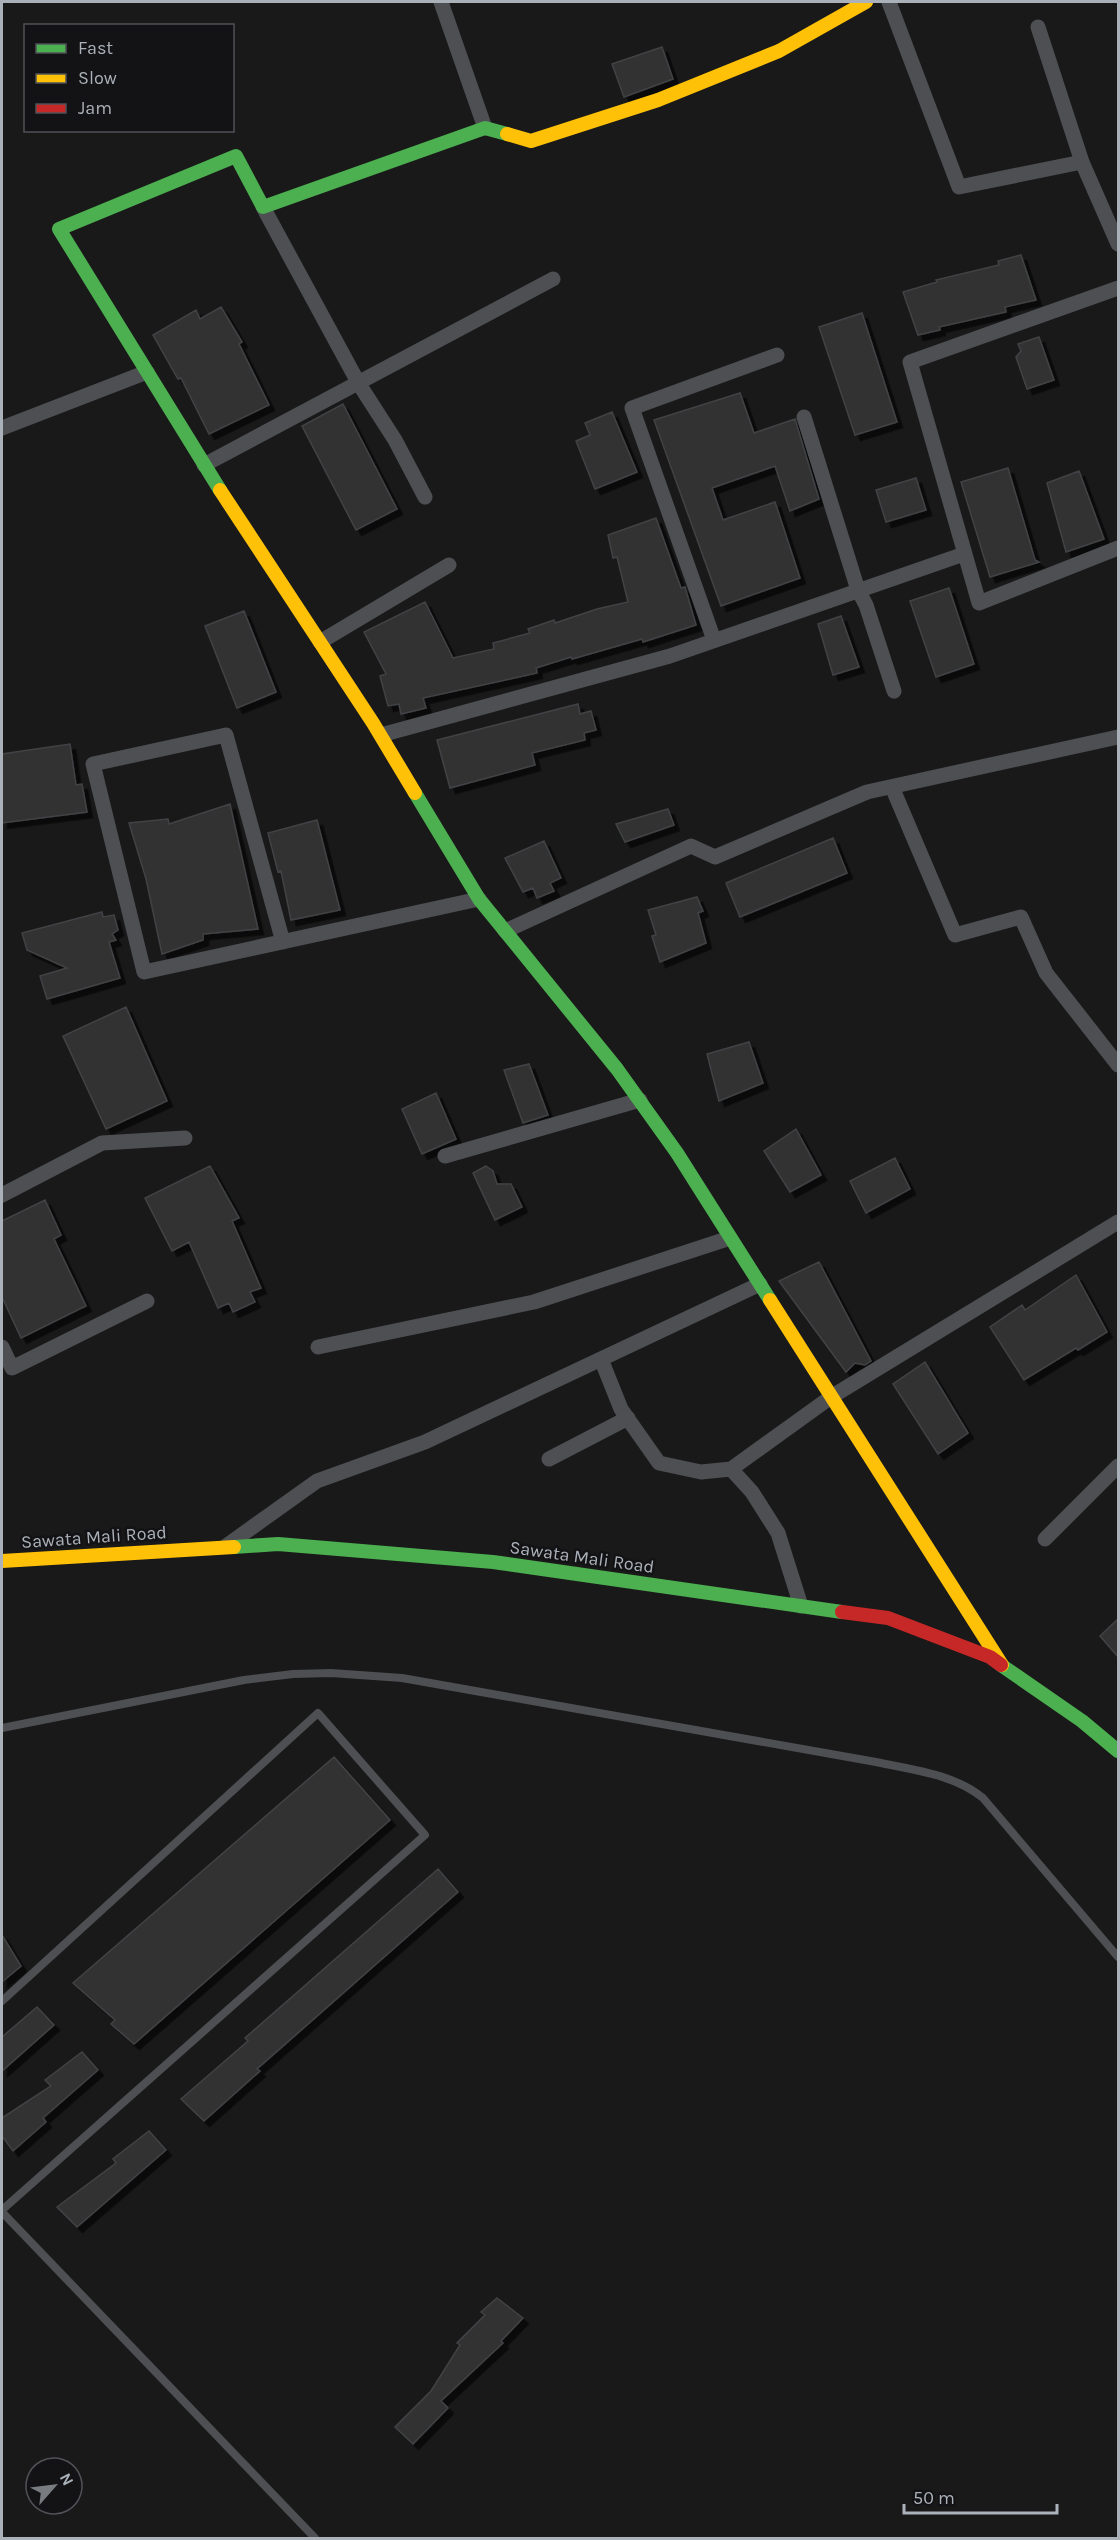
<svg xmlns="http://www.w3.org/2000/svg" width="1120" height="2540" viewBox="0 0 1120 2540" font-family="Karla,sans-serif">
<style>
.building{fill:#323233;stroke:#414345;stroke-width:1.5;filter:url(#shadow)}
.lines{fill:none;stroke-linecap:round;stroke-linejoin:round}
.lane{stroke:#4d4f52;stroke-width:8}
.street{stroke:#4d4f52;stroke-width:15}
.fast{stroke:#4caf50;stroke-width:14}
.slow{stroke:#ffc107;stroke-width:14}
.jam{stroke:#c62828;stroke-width:14}
.labels{text-anchor:middle;stroke-width:5;stroke-linejoin:round;paint-order:stroke}
.street-label{font-size:18px;fill:#abb1b9;stroke:#131315}
</style>
<defs>
<filter id="shadow"><feDropShadow dx="5.5" dy="5.5" stdDeviation="0" flood-color="#0009"/></filter>
</defs>
<rect width="100%" height="100%" fill="#191919"/>
<path class="building" d="M662 47 673 79 624 97 612 64Z
M1021 255 1036 300 1005 307 1006 312 939 327 940 330 918 335 903 292 937 282 936 280 999 265 998 261Z
M221 307 242 342 239 344 269 405 209 434 181 378 178 379 153 335 196 310 200 319Z
M862 313 897 422 855 435 819 327Z
M1039 337 1054 380 1027 389 1016 357 1021 351 1018 344Z
M740 393 754 433 795 419 819 499 790 511 775 466 712 488 723 520 775 502 800 578 721 606 654 420Z
M343 404 397 509 356 530 302 426Z
M612 412 637 472 595 489 576 441 590 435 585 423Z
M1008 468 1035 560 1039 562 990 577 961 482Z
M1079 471 1104 539 1066 552 1047 483Z
M916 478 926 510 886 522 876 490Z
M656 518 681 588 685 587 696 625 643 642 642 639 572 659 571 657 536 668 537 673 423 698 426 708 401 714 399 704 388 706 380 676 386 674 364 632 425 602 453 658 494 649 493 643 530 633 528 629 554 620 555 623 597 609 628 602 617 557 613 558 608 535Z
M949 588 974 664 936 677 910 601Z
M244 611 276 692 237 708 205 626Z
M841 616 859 667 833 675 818 624Z
M578 704 580 714 591 711 596 730 584 733 585 740 532 753 535 765 450 788 437 740Z
M70 744 76 785 82 784 87 812 2 823V754Z
M230 804 258 929 203 934V940L162 954 146 879 129 823 168 819 169 824Z
M668 809 674 825 625 842 616 824Z
M317 820 340 910 291 920 281 871 278 872 268 833Z
M833 838 847 873 740 917 726 883Z
M544 841 561 878 550 883 554 891 537 898 533 888 523 892 505 858Z
M697 897 703 911 698 913 706 943 660 962 652 936 656 935 648 910Z
M102 912 103 917 114 915 118 930 112 934 116 940 109 942 120 978 47 999 40 976 67 968 27 950 22 933Z
M126 1007 167 1101 106 1129 63 1036Z
M749 1042 763 1083 719 1101 707 1054Z
M529 1064 548 1115 523 1123 504 1070Z
M436 1093 456 1139 422 1154 402 1109Z
M796 1129 821 1175 790 1192 764 1151Z
M895 1158 910 1189 866 1213 850 1181Z
M210 1166 239 1218 232 1221 261 1288 250 1292 255 1302 233 1312 229 1303 218 1308 189 1242 172 1251 145 1198Z
M486 1166 493 1171 497 1184H511L522 1207 495 1220 473 1173Z
M45 1200 61 1235 54 1239 86 1306 21 1338 2 1297V1221Z
M819 1262 871 1361 865 1365 855 1363 846 1372 779 1281Z
M1076 1275 1107 1332 1078 1350 1076 1348 1024 1380 990 1327 1022 1305 1025 1310Z
M925 1362 968 1433 938 1454 893 1384Z
M1119 1618V1658L1100 1636Z
M334 1757 390 1820 134 2044 111 2024 115 2020 73 1983Z
M438 1869 458 1892 257 2069 260 2071 204 2121 181 2099 248 2041 245 2038Z
M2 1935 21 1966 2 1982Z
M37 2007 54 2025 2 2071V2037Z
M82 2052 98 2070 43 2118 46 2122 13 2151 2 2136V2118L51 2086 45 2080Z
M149 2131 166 2150 77 2227 57 2207 116 2163 113 2159Z
M497 2298 523 2318 501 2341 503 2343 441 2401 448 2408 413 2444 395 2427 431 2391 460 2345 457 2343 485 2315 481 2312Z"/>
<g class="lines">
<path class="lane" d="M2 1728 244 1680 293 1674 331 1673 402 1678 876 1762C913 1770 954 1774 983 1798L1118 1957
M2 2001 318 1713 425 1835 2 2210
M2 2212 315 2538"/>
<path class="street" d="M441 2 485 128
M889 2 959 187 1082 162 1118 244
M1038 27 1082 162
M263 207 359 384 395 440 425 497
M1118 288 910 362 979 603 1118 548
M804 417 858 590 866 605 894 691
M2 428 147 372
M204 465 553 279
M714 640 632 408 777 355
M320 642 449 565
M381 735 670 656 964 554
M892 787 955 935 1021 917 1046 973 1118 1065
M505 931 691 846 715 857 867 792 1118 737
M283 942 226 735 93 764 144 972 479 899
M445 1156 640 1100
M2 1195 102 1143 185 1138
M2 1347 12 1368 147 1301
M318 1347 534 1302 730 1238
M601 1359 621 1409 659 1463 701 1472 731 1469 831 1397 1118 1222
M549 1459 628 1418
M731 1469 752 1492 778 1533 801 1606
M1045 1539 1118 1466
M226 1546 317 1481 425 1442 760 1284"/>
<path class="fast" d="M220 490 59 229 236 156 263 207 485 128 507 134
M415 793 479 899 617 1069 677 1153 770 1300
M234 1547 278 1544 493 1562 842 1612
M1001 1665 1082 1721 1118 1751"/>
<path class="slow" d="M507 134 531 141 658 100 779 51 866 2
M220 490 373 723 415 793
M770 1300 1002 1665
M2 1561 234 1547"/>
<path class="jam" d="M842 1612 888 1618 990 1657 1001 1665"/>
</g>
<g class="labels">
<g class="street-label">
<text transform="translate(94 1537) rotate(-4)" y="6">Sawata Mali Road</text>
<text transform="translate(582 1557) rotate(8)" y="6">Sawata Mali Road</text>
</g>
</g>
<rect width="1120" height="2540" fill="none" stroke="#abb1b9" stroke-width="6"/>
<rect x="24" y="24" width="210" height="108" fill="#131315" stroke="#505257" stroke-width="1.5"/>
<rect x="36" y="44" width="30" height="9" fill="#4caf50" stroke="#505257" stroke-width="1.5"/>
<text x="78" y="54" font-size="18" fill="#abb1b9">Fast</text>
<rect x="36" y="74" width="30" height="9" fill="#ffc107" stroke="#505257" stroke-width="1.5"/>
<text x="78" y="84" font-size="18" fill="#abb1b9">Slow</text>
<rect x="36" y="104" width="30" height="9" fill="#c62828" stroke="#505257" stroke-width="1.5"/>
<text x="78" y="114" font-size="18" fill="#abb1b9">Jam</text>
<g transform="translate(54 2486) rotate(62)"><circle r="28" fill="#131315" stroke="#505257" stroke-width="1.5"/>
<path d="M0-4.5L10 22L0 15L-10 22Z" fill="#787c81"/>
<text y="-9" font-size="16" font-weight="bold" text-anchor="middle" fill="#abb1b9">N</text>
</g>
<path d="M904 2504v9h153v-9" fill="none" stroke="#abb1b9" stroke-width="3"/>
<text x="913" y="2504" font-size="18" fill="#abb1b9" stroke="#131315" stroke-width="4.5" paint-order="stroke">50 m</text>
</svg>
